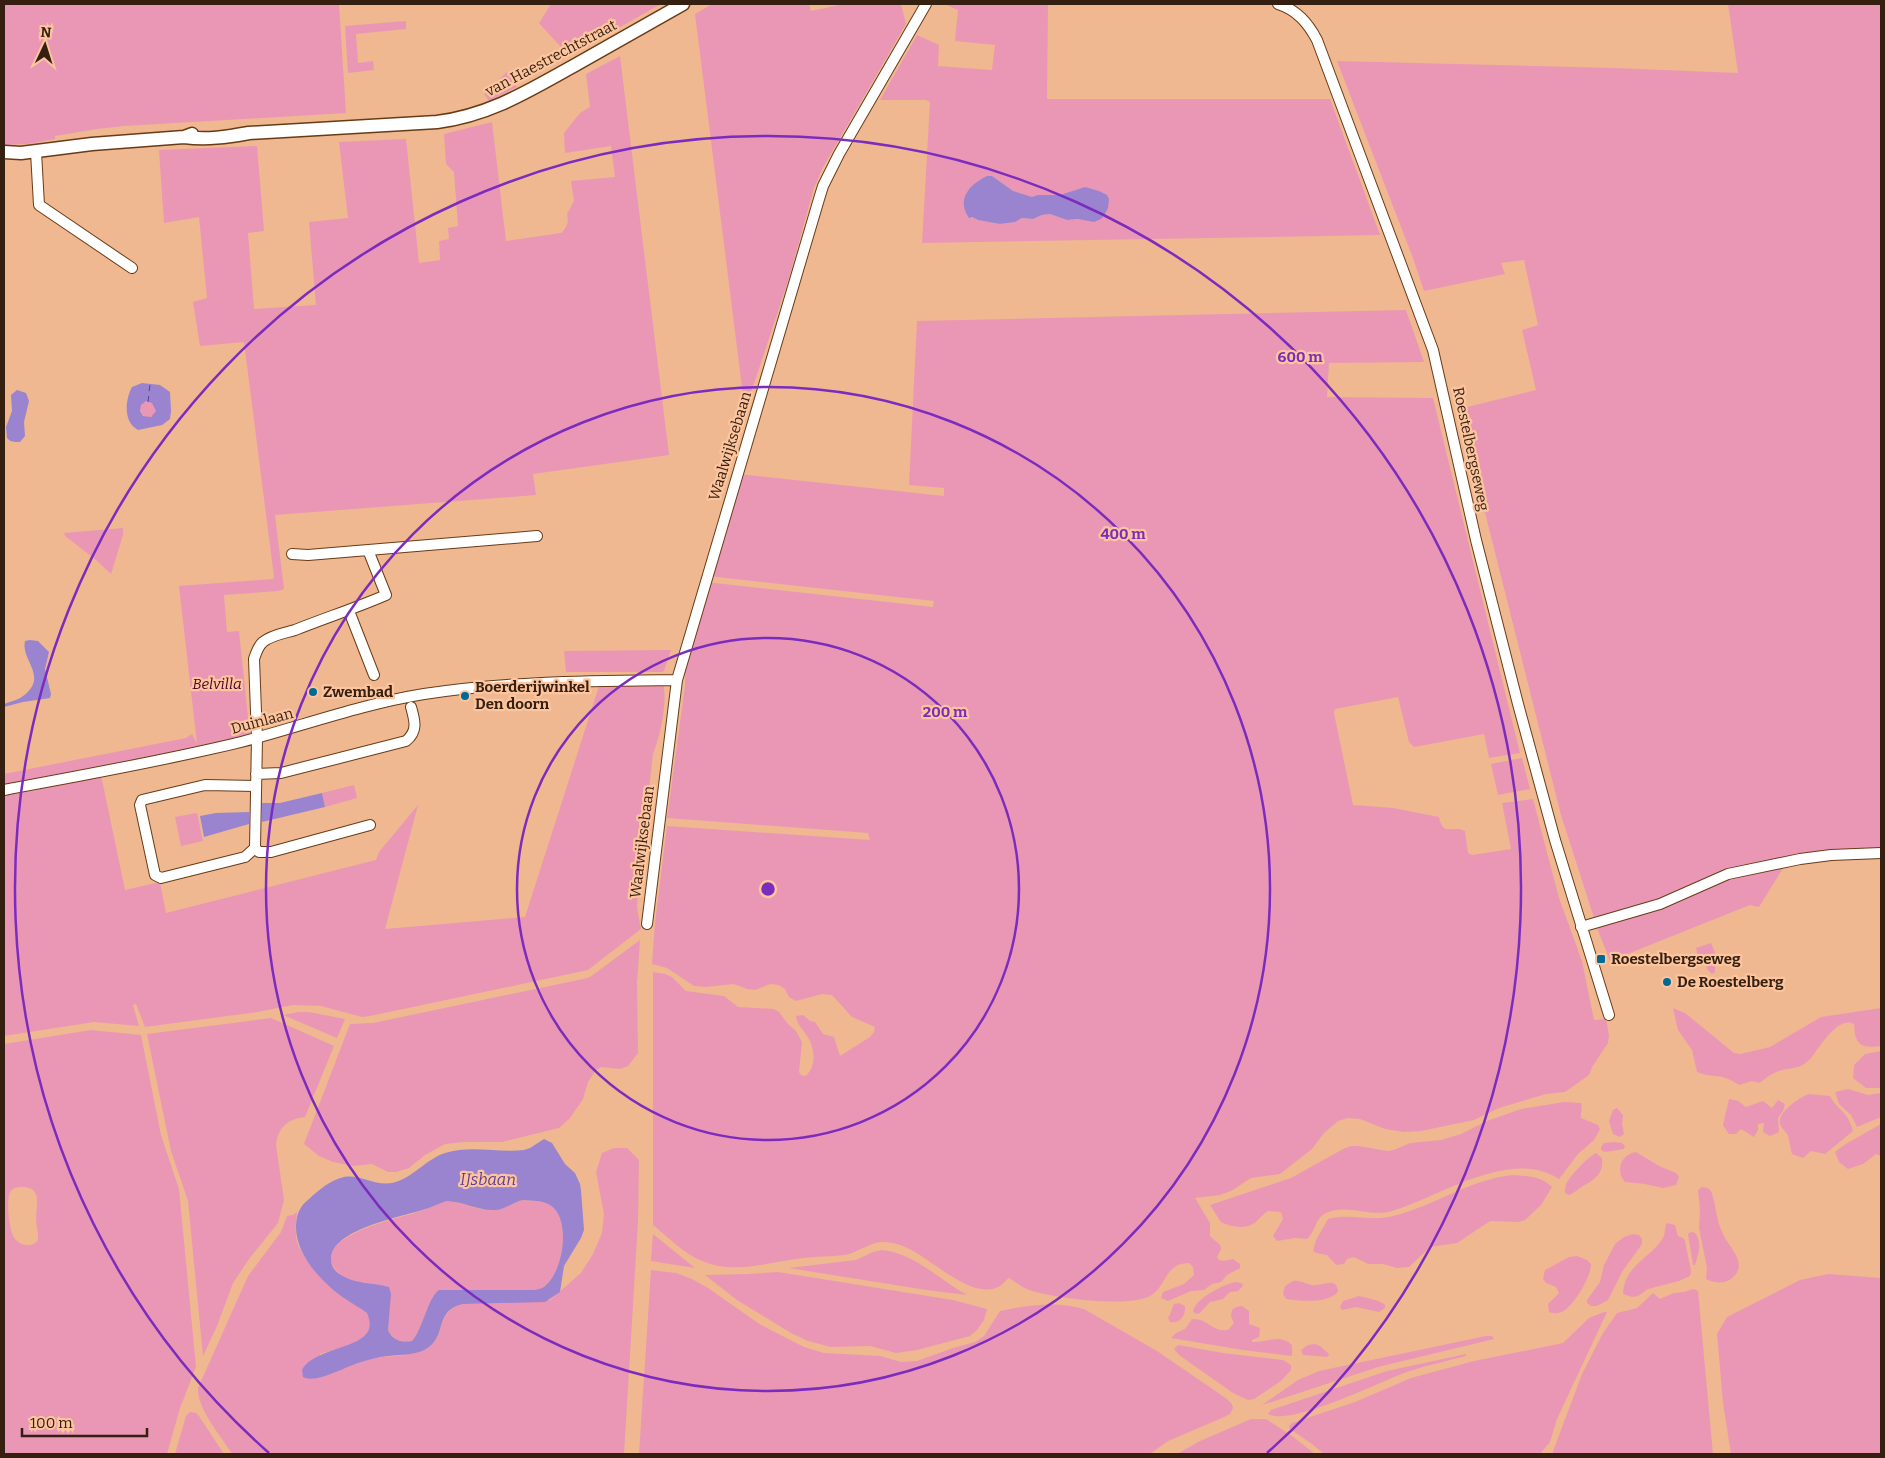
<svg xmlns="http://www.w3.org/2000/svg" width="1885" height="1458" viewBox="0 0 1885 1458" font-family="Bitter,serif">
<style>
.green{fill:#ea97b5;fill-rule:evenodd}
.water{fill:#9a84d0;fill-rule:evenodd}
.lines{fill:none;stroke-linecap:round;stroke-linejoin:round}
.ferry{stroke:#5f3e9a;stroke-width:1;stroke-dasharray:6 5;stroke-linecap:butt}
.minor-casing{stroke:#693b15;stroke-width:12}
.tertiary-casing{stroke:#693b15;stroke-width:15}
.minor{stroke:#fff;stroke-width:10}
.tertiary{stroke:#fff;stroke-width:12}
.ring{fill:none;stroke:#7b2cbf;stroke-width:2.5}
.poi-dot{fill:#006a97;stroke:#fdc59d;stroke-width:2}
.labels{text-anchor:middle;stroke-width:4.5;stroke-linejoin:round;paint-order:stroke}
.street-label{font-size:15px;fill:#341f10;stroke:#fdc59d}
.park-label{font-size:15px;font-style:italic;fill:#52022c;stroke:#fdc59d}
.poi-label{font-size:15px;font-weight:bold;fill:#341f10;stroke:#fdc59d;text-anchor:start}
.water-label{font-size:16px;font-style:italic;fill:#5f3e9a;stroke:#fdc59d}
.centre{fill:#7b2cbf;stroke:#fdc59d;stroke-width:2.5}
.ring-label{font-size:15px;text-anchor:middle;font-weight:bold;fill:#7b2cbf;stroke:#fdc59d;stroke-width:4.5;stroke-linejoin:round;paint-order:stroke}
</style>
<rect width="100%" height="100%" fill="#efb891"/>
<path class="green" d="M4 4H339L346 113 124 126 97 129 55 136V139L28 144 4 145Z
M551 4H661L569 56 539 23Z
M712 4H809L811 11 844 4H901L906 24 822 169 814 188 789 278 745 411 695 14Z
M944 4H1048L1047 99H1330L1380 235 922 243 930 102 926 100H880L917 35 939 45 938 66 992 70 995 45 955 41 958 10ZM998 180C1002 183 1008 189 1013 192 1032 201 1059 198 1078 189L1081 219 1067 220 1050 214 1042 215 1033 219 1022 218 1015 222 1000 224 978 220 971 217 966 194C975 180 982 182 998 180Z
M1728 4H1881V849L1795 856 1595 921 1561 815 1459 409 1536 390 1522 330 1538 325 1524 260 1501 263 1505 274 1424 291 1413 258 1337 61 1614 68 1738 73Z
M406 21V29L356 34 358 63 373 61 374 70 348 73 345 26Z
M620 56 669 455 533 474 536 495 275 515 284 589 278 591 224 595 227 632 239 631 250 736 4 786V774L186 738 192 734 197 744 179 586 273 579 274 577 244 342 200 346 193 302 207 298 199 217 164 223 159 150 257 146 264 231 248 233 254 309 316 305 309 222 348 218 339 142 406 139 419 263 440 260 439 241 449 239 448 228 458 226 454 172 446 164 444 134 492 122 506 241 561 233C567 227 569 223 567 214L574 201 571 181 615 177 611 146 565 153 564 133 580 113 590 107 586 74Z
M507 72 517 87 489 101 484 94Z
M1406 310 1424 362 1329 363 1327 397 1433 398 1520 753 1489 758 1484 734 1414 747 1409 742 1398 697 1335 709 1334 713 1353 805 1393 808 1439 817C1443 837 1452 825 1465 831L1468 853 1472 855 1511 849 1502 803 1533 799 1559 898 1582 961 1594 1020 1606 1019 1609 1035 1608 1043 1592 1067 1589 1075 1565 1092 1546 1094 1499 1108 1474 1120 1421 1131 1404 1132 1385 1129 1360 1119 1348 1118 1338 1121 1324 1133 1312 1149 1280 1174 1251 1178 1231 1191 1220 1195 1195 1198 1210 1223V1236L1220 1245 1221 1249 1217 1257 1219 1260 1224 1261 1233 1259 1240 1264V1268L1227 1275 1221 1282 1212 1284 1204 1290 1191 1291 1168 1301 1161 1298 1163 1292 1184 1284 1194 1275 1193 1267 1189 1263C1164 1263 1167 1287 1150 1296 1128 1308 1053 1298 1029 1290 1022 1287 1015 1282 1009 1278 1006 1280 1003 1284 1000 1286 973 1302 932 1259 909 1249 902 1245 892 1242 884 1242 871 1241 858 1253 844 1255 831 1257 816 1256 803 1258 769 1262 735 1275 702 1261 684 1254 668 1237 653 1225V972L665 974 672 977 686 991 724 996 738 1007 774 1009 779 1012 788 1024 796 1031 802 1042 799 1072 801 1075 805 1076C817 1068 815 1047 807 1036 803 1029 797 1025 796 1016L803 1015 810 1021 815 1022 823 1034 834 1037 840 1056 870 1037 874 1032 875 1027 852 1017 832 995 822 994 796 1001 789 997 785 989 779 985 770 984 755 990 747 989 734 984 706 987 694 986 667 968 652 964 655 923 667 826 870 840 868 833 667 818 685 686V676L684 672 706 582 933 607 934 601 708 576 738 474 944 496V488L909 485 917 321Z
M140 409a8 8 0 1 1 16 0a8 8 0 1 1-16 0Z
M123 528V535L111 574 96 560 65 536 64 533Z
M671 650 664 671 662 672H566L564 651Z
M600 683 663 684C668 702 660 736 653 754L638 887 637 908 641 929 588 970 370 1016 362 1017 321 1006 293 1005 257 1012 145 1027 136 1004 133 1005 139 1026 94 1022 4 1036V795L33 791 101 775 125 890 160 882 166 913 376 860 379 852 418 805 385 929 525 917Z
M1522 758 1530 789 1498 795 1491 764Z
M354 785 357 798 325 807 322 793Z
M197 813 203 841 181 846 175 817Z
M1785 865 1759 907 1750 905 1610 961 1597 928 1668 905 1727 878Z
M640 940 637 983 638 1053 628 1066 620 1069 601 1067 596 1070 588 1082 583 1099 570 1118 559 1128 502 1142H464L445 1144 425 1155 409 1168 396 1172H388L372 1164 353 1166 333 1162 319 1156 304 1144 350 1024 373 1023 583 979 590 977Z
M1711 943 1720 965 1715 966V972L1712 974 1707 969 1704 960 1699 961 1696 948Z
M1673 1008 1685 1013 1734 1053 1740 1054 1770 1047 1821 1017 1881 1008V1046C1872 1047 1859 1049 1856 1037 1854 1033 1855 1029 1854 1024 1838 1015 1819 1048 1811 1058 1799 1071 1794 1066 1779 1071 1772 1073 1765 1079 1759 1083L1752 1081 1739 1085C1720 1072 1714 1079 1697 1072L1692 1050 1678 1030Z
M298 1012H309L345 1019 337 1038 283 1015Z
M271 1018 334 1046 305 1117C288 1119 278 1127 276 1145L284 1200 278 1223 249 1259 233 1283 217 1326 203 1356 188 1201 171 1151 147 1034Z
M91 1030 141 1035 161 1135 179 1189 196 1367 180 1408 167 1454H4V1044ZM20 1187C43 1186 36 1204 36 1220 36 1227 39 1233 38 1240 33 1248 21 1246 15 1239 9 1232 6 1200 10 1193 12 1188 15 1188 20 1187Z
M1881 1051V1088H1866L1853 1078 1854 1065 1865 1054Z
M1848 1089 1868 1095 1881 1093V1117L1857 1127 1851 1115 1839 1104 1835 1092Z
M1809 1094 1830 1096C1838 1111 1848 1111 1853 1131L1825 1154 1811 1151 1803 1158 1792 1154C1790 1148 1790 1139 1787 1134 1784 1129 1779 1127 1780 1120 1781 1110 1800 1097 1809 1094Z
M1729 1099 1738 1101 1746 1107 1763 1101 1772 1108 1778 1100 1785 1104 1783 1111 1778 1118 1779 1132 1770 1136 1763 1132 1764 1123 1758 1124V1130L1754 1137 1741 1129 1736 1134H1729L1723 1125Z
M1564 1102 1581 1103C1583 1108 1580 1113 1581 1118L1598 1125 1600 1129 1594 1140 1578 1154 1559 1179C1510 1147 1440 1197 1392 1211 1370 1218 1345 1202 1324 1214 1315 1220 1315 1232 1307 1239L1295 1238 1277 1241 1273 1236 1283 1219 1281 1212 1268 1211C1263 1214 1260 1218 1256 1222 1246 1230 1231 1227 1221 1222L1210 1205 1291 1178 1343 1149 1351 1146H1359L1387 1151 1394 1150 1410 1143 1441 1140 1461 1134 1487 1121 1521 1109Z
M1617 1108 1623 1115 1622 1124 1624 1134 1620 1137 1613 1134 1609 1121 1613 1110Z
M1881 1124V1156L1876 1154 1863 1164 1848 1169 1839 1162 1835 1152 1844 1145Z
M1614 1142 1622 1143 1625 1146 1624 1149 1605 1152 1601 1150V1147L1604 1143Z
M614 1148H627L639 1160 638 1222 624 1454H232C221 1436 197 1409 198 1388L248 1276 281 1232 287 1216 293 1215 297 1212C296 1223 294 1237 299 1247 309 1266 326 1286 345 1298 352 1303 362 1307 367 1313 375 1325 367 1336 357 1342 346 1348 332 1350 320 1354L321 1377C338 1370 357 1362 376 1358 393 1355 414 1357 429 1347 447 1335 434 1312 463 1304L550 1300 581 1273 593 1254 602 1233 604 1214 596 1172 602 1153Z
M1636 1152 1659 1166 1676 1173 1679 1177 1676 1185 1663 1188 1645 1184 1625 1182C1615 1171 1621 1154 1636 1152Z
M1596 1153 1602 1158C1604 1174 1595 1179 1583 1186 1578 1189 1574 1193 1569 1195L1565 1193C1565 1190 1565 1187 1566 1185 1568 1177 1589 1156 1596 1153Z
M1513 1175C1528 1176 1541 1176 1552 1187L1541 1205 1525 1220 1519 1222 1490 1221 1457 1243 1430 1247 1409 1267 1397 1268 1383 1264H1368L1354 1257 1347 1259 1344 1264 1336 1265 1327 1255 1316 1253 1313 1251 1316 1240 1328 1219C1350 1213 1371 1222 1393 1216 1435 1206 1470 1179 1513 1175Z
M1702 1187 1708 1188 1711 1191C1716 1204 1716 1219 1722 1232 1727 1246 1751 1264 1731 1279 1724 1284 1714 1283 1706 1279L1707 1268 1699 1228 1700 1210 1698 1190Z
M523 1200C532 1201 542 1200 550 1205 572 1219 563 1272 545 1286 542 1289 538 1289 534 1290L433 1297 420 1329 412 1341C401 1343 392 1340 388 1330L384 1286C368 1285 345 1283 335 1269 311 1237 398 1218 415 1213 426 1209 436 1204 447 1201 460 1202 471 1208 483 1209 500 1209 508 1204 523 1200Z
M1666 1223 1675 1225 1678 1236 1683 1238 1685 1241 1691 1271 1690 1276 1679 1281 1648 1289 1638 1296 1632 1297 1623 1294C1624 1265 1651 1258 1663 1238 1665 1234 1665 1228 1666 1223Z
M1691 1232 1695 1233C1703 1243 1698 1254 1695 1265H1693L1688 1234Z
M653 1234 695 1268 651 1261Z
M1633 1234 1639 1235 1642 1239V1244L1622 1272 1608 1300 1597 1306H1591L1587 1303V1300L1600 1282 1604 1265 1615 1244 1624 1237Z
M882 1250C915 1253 939 1280 967 1295L926 1290 789 1268 856 1260 873 1252Z
M1577 1256 1587 1260 1591 1264C1591 1277 1575 1303 1565 1310 1560 1314 1554 1314 1549 1312L1548 1304 1559 1293 1556 1287 1546 1283 1543 1279 1545 1270 1569 1257Z
M651 1270 676 1273 692 1279 708 1288 761 1325 804 1347 824 1353 880 1356 901 1362 917 1361 953 1348 975 1342 984 1336 1000 1311C1027 1305 1057 1301 1084 1309L1157 1351 1227 1399 1232 1404 1233 1408 1230 1414 1222 1418 1168 1441 1150 1454H639Z
M778 1272 953 1300 987 1309 984 1320 977 1330 970 1336 917 1350 896 1353 870 1346 831 1347 808 1341 791 1333 737 1300 705 1275 748 1274Z
M1828 1274 1881 1278V1454H1731L1723 1403 1717 1334 1727 1317 1800 1280Z
M1293 1281C1301 1280 1305 1284 1312 1285 1321 1287 1337 1275 1338 1292 1327 1304 1301 1301 1286 1299L1283 1294 1285 1286Z
M1237 1282 1243 1284 1242 1287 1238 1291 1230 1292 1223 1299 1210 1302 1200 1313 1197 1314 1193 1312C1194 1299 1225 1283 1237 1282Z
M1693 1289 1698 1291 1713 1454H1552L1582 1374 1603 1333 1617 1313 1637 1308 1653 1293 1660 1299 1674 1293 1684 1292Z
M1359 1296C1367 1298 1380 1300 1385 1305V1308L1379 1312 1356 1307 1342 1310 1340 1307 1343 1301Z
M1179 1303 1185 1306C1186 1315 1180 1324 1170 1322L1168 1318C1171 1313 1172 1308 1174 1304Z
M1242 1306 1249 1311V1324L1260 1328 1259 1337 1252 1340V1342C1267 1343 1279 1333 1292 1345V1356L1243 1350 1171 1338 1176 1333 1185 1329 1192 1319C1208 1318 1211 1332 1228 1330L1234 1323 1231 1316 1232 1310 1236 1307Z
M1604 1312H1607L1557 1419 1550 1442 1540 1454H1324L1312 1444 1290 1429 1289 1426 1292 1423 1355 1402 1411 1378 1474 1361 1563 1343 1589 1318Z
M1486 1336H1492L1494 1339 1378 1367 1262 1405 1298 1380 1319 1371Z
M1315 1344 1320 1346 1329 1354 1328 1357 1303 1355 1301 1350 1308 1345Z
M1178 1345 1223 1353 1283 1360 1291 1365V1370L1281 1381 1254 1399 1248 1400 1233 1393 1179 1355 1174 1349Z
M1466 1354V1356C1447 1361 1428 1365 1410 1371 1382 1380 1292 1427 1268 1414L1271 1410 1387 1371Z
M190 1412 196 1413 199 1416 224 1454H175L186 1416Z
M1251 1419H1266L1292 1436 1315 1454H1177L1200 1441Z"/>
<path class="water" d="M987 176H992L1013 191 1032 197 1038 195H1060L1085 187 1099 191 1107 195 1109 199 1108 208 1105 214 1101 219 1094 222 1078 219 1067 220 1050 214 1042 215 1033 219 1022 218 1015 222 1000 224 978 220 972 217 969 218C956 199 969 185 987 176Z
M142 383 160 385 170 392 171 411 170 419 162 425 138 430C123 422 125 400 132 387ZM146 401 152 403 156 411 151 417 143 416 140 411 141 405Z
M17 390 26 393 29 401 24 422 25 436 20 442C14 442 10 442 7 438L6 427 12 411 11 395Z
M30 640 38 641 49 652 45 669 51 694 50 698 23 702 4 707V704C16 700 23 699 31 688 42 672 21 658 25 641Z
M322 793 325 807 262 822V803H280Z
M249 812V824L204 837 200 816 216 813Z
M544 1139 552 1143 565 1164 575 1173 580 1184 581 1190 584 1230 581 1238 564 1266 560 1292 545 1302 463 1304C434 1311 447 1334 429 1347 417 1356 402 1354 388 1356 378 1357 368 1360 358 1363 345 1367 316 1384 303 1377L302 1370C317 1343 384 1351 367 1313 359 1307 351 1303 344 1298 321 1282 295 1254 296 1225 297 1213 300 1206 309 1199 319 1190 330 1180 344 1177 360 1174 374 1186 392 1183 412 1179 426 1159 445 1153 471 1145 498 1153 524 1150L530 1148ZM523 1200C532 1201 542 1200 550 1205 572 1219 563 1272 545 1286 542 1289 538 1289 534 1290H439C428 1297 423 1329 412 1341 401 1343 392 1340 388 1330L391 1294 389 1287C372 1282 358 1285 341 1275 335 1272 331 1266 331 1259 331 1230 400 1217 422 1210 431 1208 439 1203 447 1201 464 1202 479 1211 496 1210 505 1209 514 1202 523 1200Z"/>
<g class="lines">
<path class="ferry" d="M148 402 150 384"/>
<defs>
<path id="minor" d="M1278 4C1297 10 1308 23 1317 40L1433 350 1476 540 1518 704 1555 840 1609 1015
M36 152 39 205 132 268
M292 554 308 555 537 536
M349 611 374 675
M256 774 281 773 406 741C418 731 415 721 411 707
M256 786 205 785 142 800 140 805 155 875 161 878 245 857 255 848 257 738 254 659C256 653 258 646 263 642 271 635 285 633 295 630 325 618 356 608 386 595L368 550
M4 790C83 775 163 761 241 742 302 726 362 704 424 694 508 681 593 681 677 680
M255 848 259 852H271L370 825
M647 924 677 680 819 199 823 186 839 154 926 4
M1581 927 1660 904 1728 874 1800 859 1831 855 1881 853"/>
<path id="tertiary" d="M184 137C207 140 227 137 249 133L437 122C491 115 530 90 577 64 612 44 648 24 683 4
M4 152 21 153 92 144 184 137 192 134"/>
</defs>
<use href="#minor" class="minor-casing"/>
<use href="#tertiary" class="tertiary-casing"/>
<use href="#minor" class="minor"/>
<use href="#tertiary" class="tertiary"/>
</g>
<g class="ring">
<circle cx="768" cy="889" r="251"/>
<circle cx="768" cy="889" r="502"/>
<path d="M269 1453A753 753 0 1 1 1267 1453"/>
</g>
<g class="poi-dot">
<circle cx="313" cy="692" r="5"/>
<circle cx="465" cy="696" r="5"/>
<rect x="1596" y="954" width="10" height="10" rx="2.5"/>
<circle cx="1667" cy="982" r="5"/>
</g>
<g class="labels">
<g class="street-label">
<text transform="translate(551 58) rotate(-28)" y="5">van Haestrechtstraat</text>
<text transform="translate(730 446) rotate(-73)" y="5">Waalwijksebaan</text>
<text transform="translate(1471 449) rotate(78)" y="5">Roestelbergseweg</text>
<text transform="translate(262 721) rotate(-15)" y="5">Duinlaan</text>
<text transform="translate(642 842) rotate(-83)" y="5">Waalwijksebaan</text>
</g>
<g class="park-label">
<text x="217" y="689">Belvilla</text>
</g>
<g class="poi-label">
<text x="475" y="692">Boerderijwinkel<tspan x="475" dy="17">Den doorn</tspan></text>
<text x="323" y="697">Zwembad</text>
<text x="1611" y="964">Roestelbergseweg</text>
<text x="1677" y="987">De Roestelberg</text>
</g>
<g class="water-label">
<text x="488" y="1185">IJsbaan</text>
</g>
</g>
<circle cx="768" cy="889" r="8" class="centre"/>
<g class="ring-label">
<text x="1300" y="362">600 m</text>
<text x="1123" y="539">400 m</text>
<text x="945" y="717">200 m</text>
</g>
<rect width="1885" height="1458" fill="none" stroke="#341f10" stroke-width="10"/>
<g transform="translate(45 45) rotate(4)" stroke="#fdc59d" stroke-width="4" paint-order="stroke">
<path d="M0-4L9 19L0 12L-9 19Z" fill="#341f10"/>
<text y="-8" font-size="14" font-weight="bold" text-anchor="middle" fill="#341f10">N</text>
</g>
<path d="M22 1428v8h125v-8" fill="none" stroke="#341f10" stroke-width="2.5"/>
<text x="30" y="1428" font-size="15" fill="#341f10" stroke="#fdc59d" stroke-width="4" paint-order="stroke">100 m</text>
</svg>
